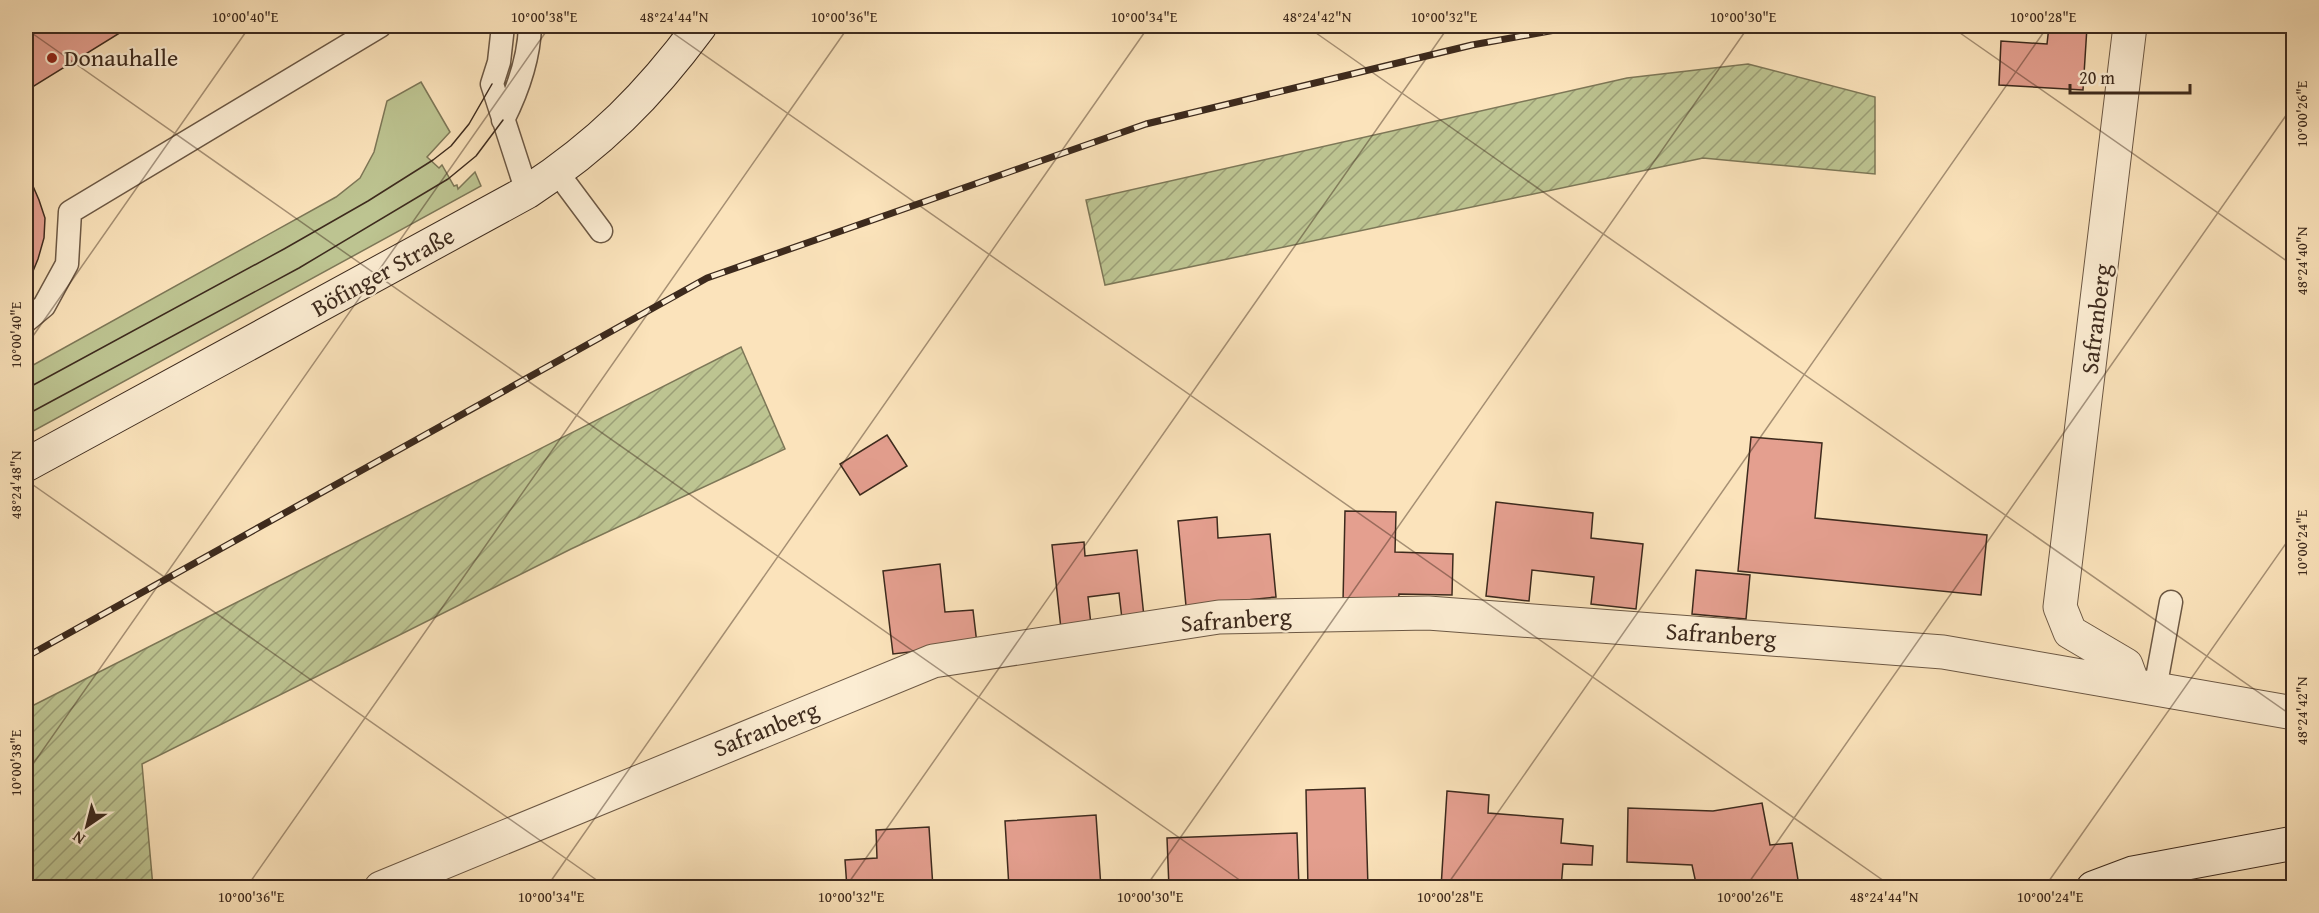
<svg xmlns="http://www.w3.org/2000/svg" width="2319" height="913" viewBox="0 0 2319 913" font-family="'Gentium Book Plus',serif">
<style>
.grass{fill:#bdc491;stroke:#7d7757;stroke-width:1.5}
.garden{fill:url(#garden-furrows);stroke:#7d7757;stroke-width:1.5}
.building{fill:#e49f8f;stroke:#3d2a1d;stroke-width:1.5}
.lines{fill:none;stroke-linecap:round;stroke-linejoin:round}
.lane-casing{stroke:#6c5844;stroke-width:25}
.street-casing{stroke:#6c5844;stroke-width:35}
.secondary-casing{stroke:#3d2a1d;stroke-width:35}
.lane{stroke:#fcedd3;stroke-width:22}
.street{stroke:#fcedd3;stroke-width:33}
.secondary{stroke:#fcedd3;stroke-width:33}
.tram{stroke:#3d2a1d;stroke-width:1.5}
.rail-casing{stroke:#3d2a1d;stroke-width:7}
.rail{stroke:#fcedd3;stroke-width:4.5;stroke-dasharray:14;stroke-linecap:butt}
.ticks{fill:none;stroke:#3d2a1d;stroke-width:1.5;stroke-opacity:0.45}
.poi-dot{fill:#8f2418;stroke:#fcedd3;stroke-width:2}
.labels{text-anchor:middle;stroke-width:4.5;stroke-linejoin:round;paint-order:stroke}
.poi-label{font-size:24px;fill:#3d2a1d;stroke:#fcedd3;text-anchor:start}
.street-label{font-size:24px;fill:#3d2a1d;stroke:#fcedd3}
.neatline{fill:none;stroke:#3d2a1d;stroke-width:2}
.ticks-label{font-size:15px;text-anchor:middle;fill:#3d2a1d}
</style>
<defs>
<pattern id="garden-furrows" width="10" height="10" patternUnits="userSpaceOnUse" patternTransform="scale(1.5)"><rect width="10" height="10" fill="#bdc491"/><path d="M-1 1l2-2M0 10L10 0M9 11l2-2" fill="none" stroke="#9b9f76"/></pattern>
</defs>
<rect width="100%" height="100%" fill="#fbe3bb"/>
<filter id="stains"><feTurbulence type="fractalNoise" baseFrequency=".00333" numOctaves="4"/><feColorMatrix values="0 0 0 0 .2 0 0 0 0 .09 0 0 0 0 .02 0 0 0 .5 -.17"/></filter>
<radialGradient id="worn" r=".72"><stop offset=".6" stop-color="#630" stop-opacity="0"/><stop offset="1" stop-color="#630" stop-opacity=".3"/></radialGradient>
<path class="grass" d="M421 82 450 132 427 157 439 168 442 165 454 186 457 185 458 189 475 172 481 186 26 435V369L336 197 360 178 374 152 387 101Z"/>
<path class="garden" d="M1748 64 1875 97V174L1703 158 1105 285 1086 200 1627 78Z
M741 347 785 449 571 549 142 764 153 887H26V709Z"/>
<path class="building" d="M26 26H131L26 91Z
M2049 26 2087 27 2083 90 1999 85 2001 41 2047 44Z
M26 170 39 200 45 218 44 238 38 259 31 276 26 283Z
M887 435 907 466 860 495 840 464Z
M1751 437 1822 443 1815 518 1987 535 1981 595 1738 571Z
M1496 502 1593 513 1591 538 1643 544 1636 609 1591 604 1594 577 1532 570 1529 601 1486 596Z
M1345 511 1396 512 1395 552 1453 554 1452 595 1399 594 1398 603 1343 602Z
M1217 517 1218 538 1270 534 1276 597 1186 606 1178 521Z
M1084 542 1085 556 1137 550 1144 617 1122 619 1119 593 1088 597 1091 625 1061 629 1052 545Z
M940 564 945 612 973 610 977 644 893 654 883 571Z
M1696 570 1750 575 1746 619 1692 614Z
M1365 788 1368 887 1308 888 1306 790Z
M1447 791 1489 795 1488 813 1563 819 1561 843 1593 846 1592 865 1563 864 1561 888H1441Z
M1762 803 1770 845 1792 843 1798 880 1750 888H1697L1692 865 1627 862 1628 808 1713 811Z
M1096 815 1101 888H1009L1005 821Z
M929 827 933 888H847L845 860 877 858 876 830Z
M1297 833 1299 888H1169L1167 838Z"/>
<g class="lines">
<defs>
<path id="lane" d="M503 26 499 62 492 84 527 192
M503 120C518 90 529 59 530 26
M557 172 601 231
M26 321 44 306 67 264 70 212 380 26
M2155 689 2171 602"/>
<path id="street" d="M2130 26 2060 607 2070 632 2126 665 2133 684
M381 888 933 661 1219 617 1428 613 1943 652 2294 713"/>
<path id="secondary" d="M26 465 527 192C599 145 649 95 700 26
M2093 888 2133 873 2294 843"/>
</defs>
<use href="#lane" class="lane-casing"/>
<use href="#street" class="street-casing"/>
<use href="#secondary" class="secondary-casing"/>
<use href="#lane" class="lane"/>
<use href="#street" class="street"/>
<use href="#secondary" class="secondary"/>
<path class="tram" d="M26 389 284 249 368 201 433 160 451 146 469 124 492 84
M26 415 299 268 448 179 476 156 503 120"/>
<defs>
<path id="rail" d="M26 657 707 278 1146 124 1472 45 1577 26"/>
</defs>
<use href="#rail" class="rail-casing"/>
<use href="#rail" class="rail"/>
</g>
<path class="ticks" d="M663 26 1894 888M1306 26 2294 717M1950 26 2294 266M26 29 1251 888M26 346 250 26M26 480 608 888M26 774 550 26M246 888 849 26M546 888 1149 26M845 888 1449 26M1145 888 1749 26M1445 888 2048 26M1745 888 2294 104M2044 888 2294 532"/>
<circle class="poi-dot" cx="52" cy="58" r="6"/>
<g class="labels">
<g class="poi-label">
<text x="64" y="66">Donauhalle</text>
</g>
<g class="street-label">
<text transform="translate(383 272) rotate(-29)" y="8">Böfinger Straße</text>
<text transform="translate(2096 319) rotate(-83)" y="8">Safranberg</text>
<text transform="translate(1236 620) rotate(-4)" y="8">Safranberg</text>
<text transform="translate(1721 635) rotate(4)" y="8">Safranberg</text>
<text transform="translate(766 729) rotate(-22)" y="8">Safranberg</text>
</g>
</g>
<rect width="2319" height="913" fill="none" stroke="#fbe3bb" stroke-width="66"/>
<g transform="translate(87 826) rotate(215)" stroke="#fcedd3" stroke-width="4.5" paint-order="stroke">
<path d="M0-4.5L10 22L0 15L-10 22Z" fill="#3d2a1d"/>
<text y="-9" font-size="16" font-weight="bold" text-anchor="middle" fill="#3d2a1d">N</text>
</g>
<path d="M2070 84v9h120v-9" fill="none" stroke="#3d2a1d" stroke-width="3"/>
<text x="2079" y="84" font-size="18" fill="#3d2a1d" stroke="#fcedd3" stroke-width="4.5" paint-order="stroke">20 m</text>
<rect x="33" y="33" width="2253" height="847" class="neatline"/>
<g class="ticks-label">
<text x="245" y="22">10°00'40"E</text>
<text x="544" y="22">10°00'38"E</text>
<text x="674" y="22">48°24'44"N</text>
<text x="844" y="22">10°00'36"E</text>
<text x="1144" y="22">10°00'34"E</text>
<text x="1317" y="22">48°24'42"N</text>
<text x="1444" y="22">10°00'32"E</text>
<text x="1743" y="22">10°00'30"E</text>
<text x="2043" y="22">10°00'28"E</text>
<text transform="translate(2302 114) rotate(-90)" y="5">10°00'26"E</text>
<text transform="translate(2302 261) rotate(-90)" y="5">48°24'40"N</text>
<text transform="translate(16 335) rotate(-90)" y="5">10°00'40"E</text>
<text transform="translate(16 485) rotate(-90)" y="5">48°24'48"N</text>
<text transform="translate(2302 543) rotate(-90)" y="5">10°00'24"E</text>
<text transform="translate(2302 711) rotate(-90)" y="5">48°24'42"N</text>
<text transform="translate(16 763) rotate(-90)" y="5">10°00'38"E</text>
<text x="251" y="902">10°00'36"E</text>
<text x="551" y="902">10°00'34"E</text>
<text x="851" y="902">10°00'32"E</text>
<text x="1150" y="902">10°00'30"E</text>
<text x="1450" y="902">10°00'28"E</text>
<text x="1750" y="902">10°00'26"E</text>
<text x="1884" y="902">48°24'44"N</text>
<text x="2050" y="902">10°00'24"E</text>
</g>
<rect width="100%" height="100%" filter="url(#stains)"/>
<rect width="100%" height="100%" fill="url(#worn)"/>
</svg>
